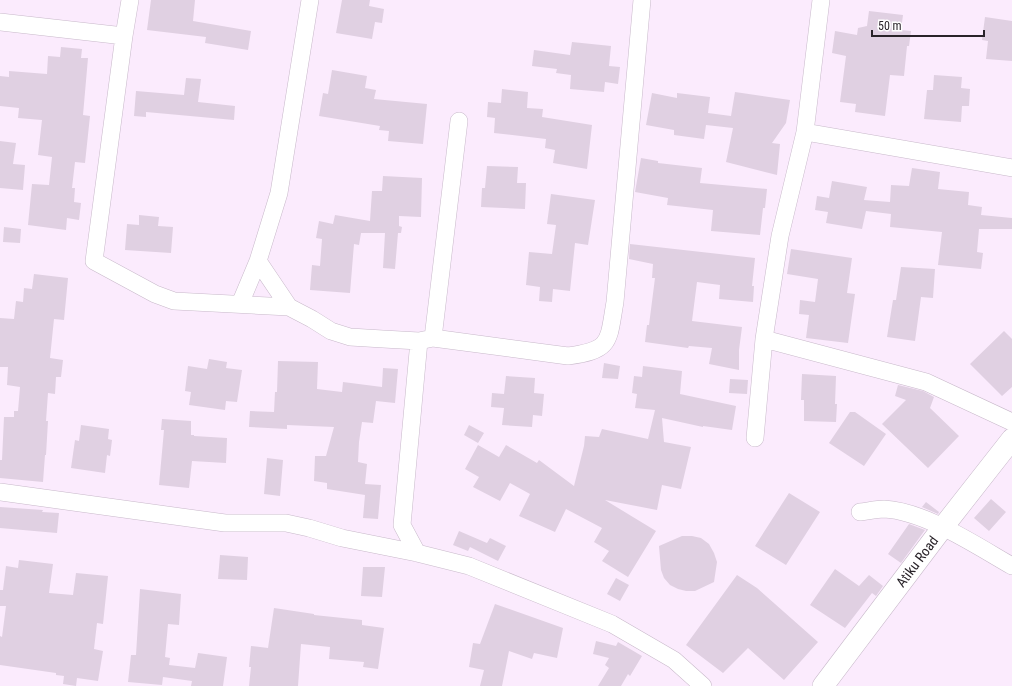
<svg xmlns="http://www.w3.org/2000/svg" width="1012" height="686" viewBox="0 0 1012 686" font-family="'Roboto Condensed',sans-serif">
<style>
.building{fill:#e0d0e2}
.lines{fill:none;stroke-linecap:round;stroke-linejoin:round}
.minor-casing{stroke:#c8b9ca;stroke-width:18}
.tertiary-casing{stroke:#c8b9ca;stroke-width:22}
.minor{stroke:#fff;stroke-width:17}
.tertiary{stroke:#fff;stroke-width:21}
.labels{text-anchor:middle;stroke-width:4;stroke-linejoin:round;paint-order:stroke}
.street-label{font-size:14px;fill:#292329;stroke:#fff}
</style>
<rect width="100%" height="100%" fill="#fbebfd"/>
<path class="building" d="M151 0H195L193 21 251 31 248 50 205 43 206 37 147 30Z
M342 0H370L369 6 384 9 382 23 375 22 372 39 336 33Z
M869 11 903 15 901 30 911 31 909 46H907L904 76 890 75 885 116 855 112 856 104 840 102 846 56 832 53 835 31 857 35 858 28 867 26Z
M985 17 1012 21V61L986 59 988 41 982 40Z
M572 42 611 46 609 66 620 67 618 84 605 82 604 92 570 89 571 75 556 73 557 69 532 66 534 50 570 55Z
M61 47 82 49 81 58H88L83 115 90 116 85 163 75 162 72 188H75L74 202 81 203 79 220 67 218 66 230 28 225 32 184 49 185 52 157 38 155 42 120 18 118 19 108 0 106V76L9 77V71L47 74 48 56 60 57Z
M332 70 367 76 365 88 376 90 374 99 427 104 423 144 388 141 389 131 379 130 380 126 319 116 323 93 328 94Z
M934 75 962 77 961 88 970 89 969 106H962L961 122 924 119 927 90H933Z
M186 78 201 79 198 102 235 106 234 120 146 112V117L134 116 136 91 184 95Z
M502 89 528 92 527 108 543 109 542 117 592 125 587 169 553 163 555 150 545 148 546 139 494 133 495 118 487 117 488 102 501 103Z
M735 92 790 100 786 123 772 143 780 144 777 175 726 162 733 128 706 125 704 139 674 135V130L646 125 652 93 677 98V93L710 97 708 113 731 116Z
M0 141 16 143 13 164 25 165 23 190 0 188Z
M641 158 658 161V163L702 168 700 183 767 189 765 208H763L760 235 711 231 713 210 667 205 668 198 635 192Z
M487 166 518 167 517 183H526L525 209 481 207 482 188H485Z
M912 168 940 172 938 189 969 192 968 205 982 207 981 215 1012 218V229H979L977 252 983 253 981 269 938 265 942 232 890 227 891 214 866 211 862 229 826 223 828 212 815 210 817 196 829 198 832 181 867 187 864 200 890 202 891 185 909 186Z
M383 176 422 178 421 217 399 216V226L402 227 401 233H398L395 269 383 268 385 233H361L359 245 354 244 350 293 310 290 312 265 320 266 322 239 316 238 319 221 333 224 335 215 370 221 372 191H382Z
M551 194 595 200 588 245 575 243 570 291 553 289 552 302 539 301 540 287 526 285 529 252 552 254 556 225 547 224Z
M139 215 159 217 158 226 173 227 171 253 125 250 127 224 139 225Z
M4 227 21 229 20 243 3 242Z
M630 244 755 258 752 286H754L753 302 719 299 720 285 697 282 692 321 742 327 739 350V370L709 364 712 348 689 346 688 348 645 342 647 325H649L655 278H652L653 264 629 259Z
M791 249 852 258 847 293 855 294 848 343 806 338 809 315 799 314 800 300 815 302 818 279 787 274Z
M901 267 935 269 933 298 921 297 915 341 887 337 893 300H896Z
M34 274 68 278 64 320 54 319 50 358 63 360 61 377H56L55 394 48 393 46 421H48L46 455H45L43 482 0 478V460H2L4 417H14V411H18L20 387 7 385 8 367H0V318L14 319 16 301 23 302 24 288 32 289Z
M1004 331 1012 339V387L1002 396 970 364Z
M209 359 227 362 226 368 242 370 237 402 226 401 225 410 189 405 191 392 185 391 188 366 207 369Z
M278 361 318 362 317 389 342 392 343 382 382 387 383 368 398 369 395 403 376 401 373 423 362 422 359 442 358 462 367 464 365 484 381 485 378 519 363 518 365 495 327 489V483L314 481 315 456H326L334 427 287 425V429L249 427 250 411 274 412 275 392H277Z
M604 363 620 366 618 379 602 378Z
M643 366 682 371 680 394 736 406 732 430 703 426V427L662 418 664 442 691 447 681 489 662 485 657 510 605 500 656 531 628 577 602 561 609 551 594 542 602 528 566 509 555 532 519 516 530 494 510 483 500 501 473 487 479 477 465 469 478 445 499 457 506 445 537 463 539 460 574 486 584 446 585 436 599 437 602 429 648 439 655 410 635 408 637 394 632 393 634 376 642 377Z
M802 374 836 376 835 404H837L836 422 804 421V400H801Z
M506 376 535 378 534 393 544 394 542 416 533 415 532 427 502 425 504 408 491 407 492 393 504 394Z
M730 379 748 380 747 394 729 393Z
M898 385 923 391 934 397 930 408 959 436 928 468 882 424 906 400 895 396Z
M850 412H855L886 434 864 466 829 443Z
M162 419 191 421V435H194V436L227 438 226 463 192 461 189 488 159 485 164 430H161Z
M81 425 109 429 108 439 112 440 110 456 107 455 105 473 71 468 75 440 79 441Z
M469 425 484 433 478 443 464 435Z
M267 458 283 460 280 496 264 494Z
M789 493 820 512 786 565 755 546Z
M991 499 1006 512 989 531 974 518Z
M926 502 939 512 938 514 922 507Z
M0 507 43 510 42 512 59 513 57 533 0 528Z
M909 524 925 530 901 563 888 554Z
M459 531 487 543 490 538 506 546 498 561 470 547 468 551 453 545Z
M682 536H692L701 538 709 544 714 553 717 562 714 582 695 591H686L678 589 670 585 664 578 661 570 659 546Z
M220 555 248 557 247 580 218 579Z
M19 560 53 564 49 593 73 595 76 573 108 576 103 624 97 623 94 649 103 651 98 681 77 678 76 686 63 684 64 676 56 675V673L0 665V636L2 637 6 606H0V590H3L6 566 18 568Z
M363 567H385L382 597 361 596Z
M835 569 859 586 869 575 883 586 876 596 872 593 845 628 810 605Z
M737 575 757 588 818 642 784 680 748 648 723 673 686 645Z
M616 578 629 585 620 601 607 594Z
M140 589 181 594 179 625 168 624 165 657 170 658 169 665 195 668 198 653 227 657 223 686H191L192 681 163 677 162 685 128 682 131 655H136Z
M495 604 563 628 557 658 534 653 532 659 509 651 502 686H480L484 670 469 667 473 643 480 644Z
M274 608 314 614V615L362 620V625L384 628 378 669 363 667 364 662 329 659 330 647 301 644 298 686H249L251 667H249L251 646 268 648Z
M596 641 616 646 618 642 642 656 630 676 628 674 621 686H598L609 668 605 665 609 658 593 654Z"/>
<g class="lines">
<defs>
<path id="minor" d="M130 0 124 36 94 261 155 294 174 301 289 307
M0 22 124 36
M805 132 1012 168
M258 261 289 307 312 319 331 331 350 337 383 339 419 341 433 338 568 356C612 350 608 342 615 302L642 0
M240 304 258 261 279 193 310 0
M433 338 459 121
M764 339 926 382 1012 422
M755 438 764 339 780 236 805 132 821 0
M0 492 225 523H286L309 528 342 538 417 553 469 566 612 624 674 660 703 686
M860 512C868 511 877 509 884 509 925 511 977 546 1012 566
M417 553 402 525 419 341"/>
<g id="tertiary">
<path id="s1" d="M823 686 943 527 1012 439"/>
</g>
</defs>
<use href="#minor" class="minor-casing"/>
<use href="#tertiary" class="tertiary-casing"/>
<use href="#minor" class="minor"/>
<use href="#tertiary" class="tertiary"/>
</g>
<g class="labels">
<g class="street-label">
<text dy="5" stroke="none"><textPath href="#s1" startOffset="156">Atiku Road</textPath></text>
</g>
</g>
<path d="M872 30v6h112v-6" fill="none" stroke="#292329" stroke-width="2"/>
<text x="878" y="30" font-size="12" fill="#292329" stroke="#ffffff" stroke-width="3" paint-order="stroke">50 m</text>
</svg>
